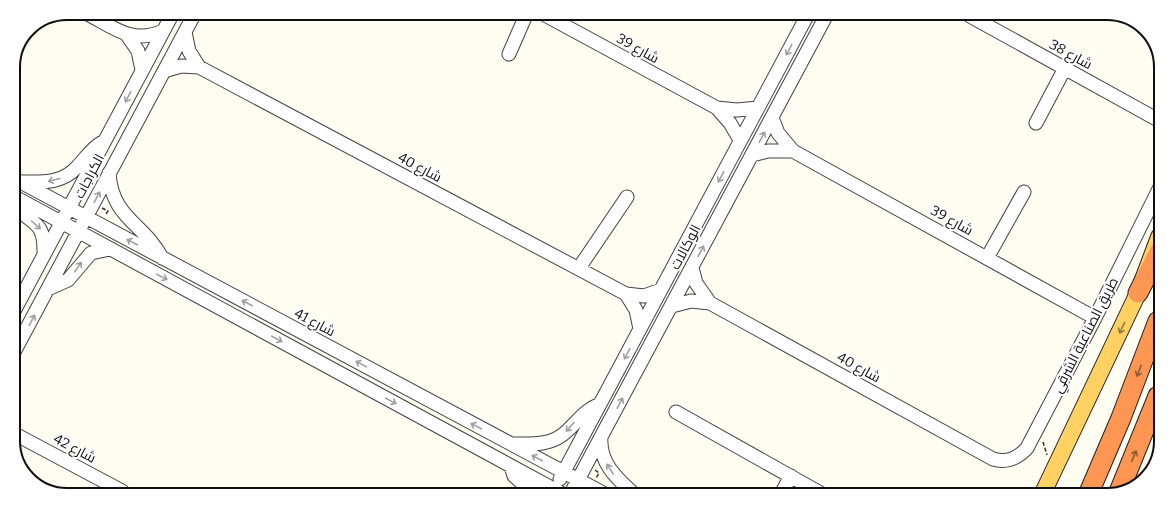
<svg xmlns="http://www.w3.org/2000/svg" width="1174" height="508" viewBox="0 0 1174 508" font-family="Bitter,Cairo,serif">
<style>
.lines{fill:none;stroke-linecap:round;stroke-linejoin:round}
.minor-casing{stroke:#424242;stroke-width:15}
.major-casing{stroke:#202020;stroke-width:18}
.highway-casing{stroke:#202020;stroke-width:21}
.path{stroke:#313131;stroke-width:1.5;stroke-dasharray:4 2;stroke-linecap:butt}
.minor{stroke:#fff;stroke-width:13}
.major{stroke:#ffd062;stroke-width:16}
.highway{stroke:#fc9652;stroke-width:19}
.oneway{stroke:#9f9f9f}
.oneway2{stroke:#93793d}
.oneway3{stroke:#915934}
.labels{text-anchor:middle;stroke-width:4;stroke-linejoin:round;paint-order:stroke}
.street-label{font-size:14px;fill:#0f0f0f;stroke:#fff}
.rim{fill:none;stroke:#0f0f0f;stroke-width:2}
</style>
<rect width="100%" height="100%" fill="#fffcf2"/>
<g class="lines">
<defs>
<path id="minor" d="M86 13C113 27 132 45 163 31
M545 15 717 108 730 123 740 140
M970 16 1160 121
M185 32 189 51 199 67
M127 35 138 51 142 70
M509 54 526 15
M164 71 181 66 199 67 626 294 644 296 661 290
M717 108 737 110 758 108
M772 118 778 133 793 151 1095 318
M1036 123 1065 68
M752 155 768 151H793
M109 173C112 219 144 223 162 258
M13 178 603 493
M21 182C42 182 62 184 77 167 85 159 91 149 101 143
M13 196 561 493
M13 202C30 227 45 217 44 254
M987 258 1024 192
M579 268 627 197
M692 268 696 283 710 303 993 459C1007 463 1017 459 1027 448L1095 318 1160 187
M48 289 68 280 91 253 110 249
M626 294 636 310 640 329
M672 306 691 301 710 303
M13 313 173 13
M13 354 195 13
M676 412 822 494
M13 433 122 491
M601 437C599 462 616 478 633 493
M512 444C532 444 552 446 567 431 579 420 585 410 600 404
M511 466 514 476 533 493
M560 479 807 16
M571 493 826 16
M781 494 791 476"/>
<path id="major" d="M1042 495 1138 293 1159 237"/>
<path id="highway" d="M1138 293 1159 252
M1119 492 1158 396
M1088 495 1121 418 1158 321"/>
</defs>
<use href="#minor" class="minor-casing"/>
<use href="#major" class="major-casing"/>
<use href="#highway" class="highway-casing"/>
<path class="path" d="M102 208 108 211 106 214
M1043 442 1047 455
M595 470 599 473 596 478"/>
<use href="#minor" class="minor"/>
<use href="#major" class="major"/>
<use href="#highway" class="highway"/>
</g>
<defs><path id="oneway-shaft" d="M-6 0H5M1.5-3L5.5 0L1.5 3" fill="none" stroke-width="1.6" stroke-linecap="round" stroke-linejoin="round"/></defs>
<g class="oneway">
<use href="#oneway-shaft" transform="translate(789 50) rotate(118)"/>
<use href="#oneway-shaft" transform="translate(128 97) rotate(117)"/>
<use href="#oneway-shaft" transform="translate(762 137) rotate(-62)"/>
<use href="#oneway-shaft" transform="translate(721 177) rotate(118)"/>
<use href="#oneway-shaft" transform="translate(54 180) rotate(166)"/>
<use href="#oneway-shaft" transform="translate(97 197) rotate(-62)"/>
<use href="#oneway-shaft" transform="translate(36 225) rotate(42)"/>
<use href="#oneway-shaft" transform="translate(132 242) rotate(-152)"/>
<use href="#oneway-shaft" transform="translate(701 251) rotate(-62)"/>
<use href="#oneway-shaft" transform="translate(78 267) rotate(-55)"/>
<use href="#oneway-shaft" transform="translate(162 277) rotate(28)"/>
<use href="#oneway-shaft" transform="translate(247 303) rotate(-152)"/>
<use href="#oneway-shaft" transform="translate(32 320) rotate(-62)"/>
<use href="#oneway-shaft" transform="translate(277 339) rotate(28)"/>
<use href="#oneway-shaft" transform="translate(627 354) rotate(118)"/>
<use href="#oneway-shaft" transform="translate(361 364) rotate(-152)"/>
<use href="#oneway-shaft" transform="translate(391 401) rotate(28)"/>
<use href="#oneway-shaft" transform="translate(620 403) rotate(-62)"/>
<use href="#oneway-shaft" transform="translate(476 426) rotate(-152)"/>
<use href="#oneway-shaft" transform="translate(570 427) rotate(132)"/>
<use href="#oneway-shaft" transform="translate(537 458) rotate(-152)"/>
<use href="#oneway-shaft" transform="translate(610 469) rotate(-122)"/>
</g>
<use class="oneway2" href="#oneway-shaft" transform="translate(1122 328) rotate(115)"/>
<g class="oneway3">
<use href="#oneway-shaft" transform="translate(1139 371) rotate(111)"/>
<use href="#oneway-shaft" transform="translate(1134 456) rotate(-67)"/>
</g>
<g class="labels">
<g class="street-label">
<text transform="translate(638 48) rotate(29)" y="5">شارع 39</text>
<text transform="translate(1071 54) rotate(29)" y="5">شارع 38</text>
<text transform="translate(420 167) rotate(28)" y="5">شارع 40</text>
<text transform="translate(89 176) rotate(-62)" y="5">الكراجات</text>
<text transform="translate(952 220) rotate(29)" y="5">شارع 39</text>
<text transform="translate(685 247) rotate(-62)" y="5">الوكالات</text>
<text transform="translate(315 322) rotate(28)" y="5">شارع 41</text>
<text transform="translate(1085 335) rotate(-63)" y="5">طريق الصناعية الشرقي</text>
<text transform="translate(859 367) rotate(29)" y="5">شارع 40</text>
<text transform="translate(75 448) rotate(28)" y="5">شارع 42</text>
</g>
</g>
<path d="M0 0H1174V508H0ZM67 20H1107A47 47 0 0 1 1154 67V441A47 47 0 0 1 1107 488H67A47 47 0 0 1 20 441V67A47 47 0 0 1 67 20Z" fill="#fff" fill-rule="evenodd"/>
<path class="rim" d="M67 20H1107A47 47 0 0 1 1154 67V441A47 47 0 0 1 1107 488H67A47 47 0 0 1 20 441V67A47 47 0 0 1 67 20Z"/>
</svg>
